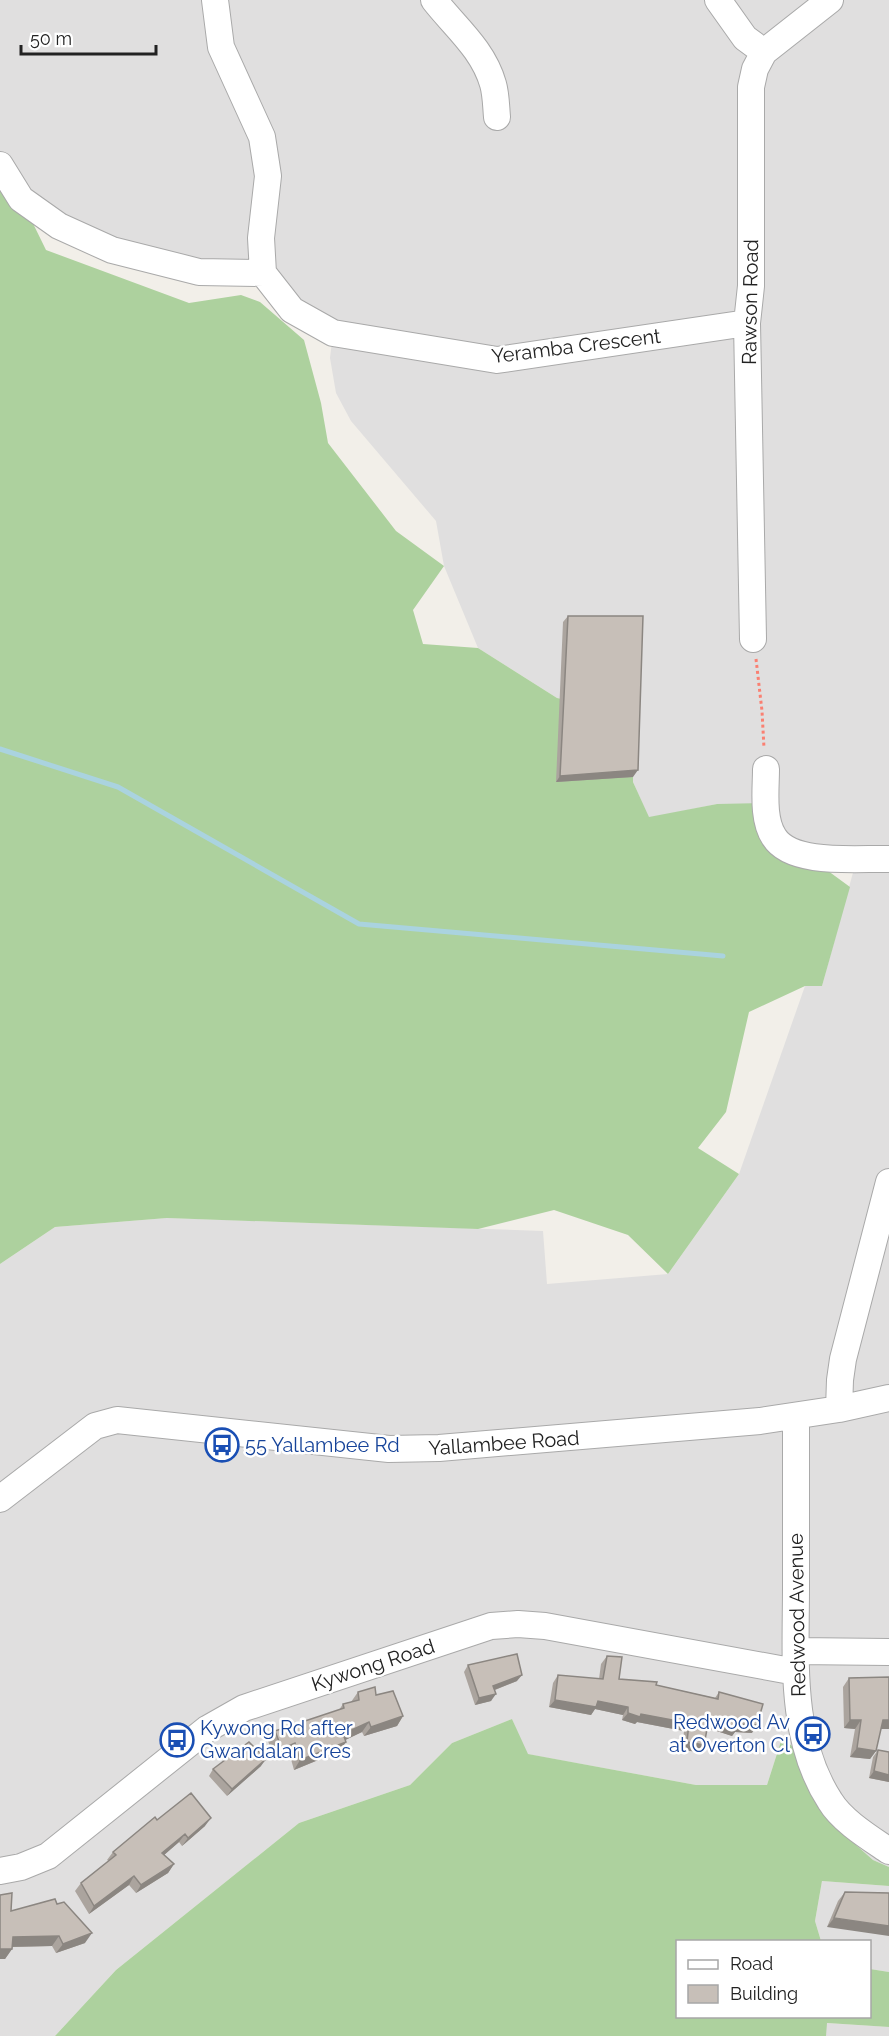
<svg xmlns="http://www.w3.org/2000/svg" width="889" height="2036" viewBox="0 0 889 2036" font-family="Raleway,sans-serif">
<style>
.residential{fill:#e0dfdf}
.forest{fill:#add19e}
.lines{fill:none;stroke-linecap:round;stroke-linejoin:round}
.stream{stroke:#aad3df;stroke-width:5}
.minor-casing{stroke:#a9a9a9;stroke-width:28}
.path{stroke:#fa8072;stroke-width:3;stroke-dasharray:3 3;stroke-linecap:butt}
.minor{stroke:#fff;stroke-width:26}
.wall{fill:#aba49e}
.shaded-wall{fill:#8b8681}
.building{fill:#c7bfb8;stroke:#8b8681;stroke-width:1.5}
.labels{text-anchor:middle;stroke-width:5;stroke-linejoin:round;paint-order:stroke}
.street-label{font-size:20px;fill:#222;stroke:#fff}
.transit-label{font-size:20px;fill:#164399;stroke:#fff;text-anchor:start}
</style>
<rect width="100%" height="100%" fill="#f2efe9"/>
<path class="residential" d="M0 0H889V1867L873 1860 830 1822 792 1746 782 1738 767 1785H696L527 1754 512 1719 452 1743 410 1785 299 1823 116 1970 55 2036H0V1264L55 1227 167 1218 543 1231 547 1284 668 1274 739 1174 805 986H822L857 858 809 857 717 804 649 818 633 782V713L557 698 478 648 444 566 436 521 351 421 336 393 330 358 333 333 263 273 199 272 59 226 0 165Z
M822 1881 889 1886V1972L870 1969V1942L821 1941 815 1921Z
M826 2023 889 2027V2036H826Z"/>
<path class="forest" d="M0 165 21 199 46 250 189 303 241 295 260 302 304 340 321 403 328 443 396 531 444 566 413 610 423 644 478 648 557 698 633 713V782L649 817 717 804 765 803 769 822 809 857 850 887 822 986H805L749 1012 726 1112 698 1148 739 1174 668 1274 628 1235 554 1210 478 1229 167 1218 55 1227 0 1264Z
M512 1719 528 1754 696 1785H767L782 1738 792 1746 830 1822 873 1860 889 1867V1886L822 1881 815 1921 821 1941 678 1942V2016H870V1969L889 1972V2027L827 2023 826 2036H55L116 1970 299 1823 410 1785 452 1743Z"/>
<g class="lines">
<path class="stream" d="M0 749 118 787 359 924 723 956"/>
<defs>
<path id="minor" d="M215 0 221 47 262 137 268 176 261 238 263 273
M434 0C455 27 483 49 493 84 496 94 496 106 497 117
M718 0 745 38 764 52
M0 165 21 199 59 226 112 250 199 272 263 273 292 310 333 333 497 360 747 323
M753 639 747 323 751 286V87L755 69 764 52 830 0
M766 769C766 789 762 819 774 837 792 866 859 858 889 859
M839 1409 840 1380 843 1359 889 1182
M796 1417C796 1474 796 1530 796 1587 796 1658 789 1738 830 1801 842 1821 870 1838 889 1851
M0 1499 95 1426 117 1420 389 1449 439 1448 760 1421 839 1409 889 1398
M796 1651 889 1652
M0 1871 21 1867 48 1856 207 1729 244 1708 491 1626 518 1624 545 1626 796 1672"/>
</defs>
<use href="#minor" class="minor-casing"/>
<path class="path" d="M756 659 762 711 764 748"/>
<use href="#minor" class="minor"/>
</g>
<path class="wall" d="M568 616 633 777 556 782 563 622Z
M607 1656 619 1679 656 1685 715 1698 719 1692 752 1733 735 1732 732 1736 708 1728 699 1752 682 1750 684 1731 637 1722 635 1724 622 1720 623 1715 595 1709 591 1715 549 1707 553 1683 558 1675 599 1679 601 1664Z
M468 1665 517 1681 495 1690 491 1701 475 1705 464 1672Z
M889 1677V1729H881L876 1751 870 1759 850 1757 855 1729 844 1728 843 1687 849 1678Z
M358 1692 376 1695 403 1716 397 1726 364 1736 362 1732 345 1740 340 1751 294 1770 289 1752 275 1759 268 1741 275 1731 339 1710 343 1704 351 1702Z
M878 1750 889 1752V1782L869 1778 873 1757Z
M261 1766 227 1796 209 1776 213 1769Z
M157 1820 205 1826 182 1846 179 1842 164 1855 174 1864 168 1873 136 1893 129 1885 89 1914 75 1891 81 1883 109 1861 107 1860 113 1852Z
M845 1892 889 1893 827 1927 838 1901Z
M0 1895 11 1911 57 1904 85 1943 56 1953 52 1946 12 1947V1949L5 1959H0Z"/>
<path class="shaded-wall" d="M638 770 633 777 556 782 560 776Z
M522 1675 517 1681 489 1692 493 1686Z
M496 1694 491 1701 475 1705 479 1698Z
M555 1700 598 1701 628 1707 623 1715 595 1709 591 1715 549 1707Z
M628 1713 641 1714 689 1723 684 1731 637 1722 635 1724 622 1720Z
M403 1716 397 1726 364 1736 371 1727Z
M709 1719 739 1724 757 1725 752 1733 735 1732 732 1736 704 1727Z
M850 1720H861L855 1729 844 1728Z
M883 1720H889V1729H877Z
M369 1722 362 1732 337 1744 343 1734Z
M346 1742 340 1751 294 1770 300 1760Z
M687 1742 704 1745 699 1752 682 1750Z
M295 1743 289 1752 275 1759 282 1749Z
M857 1748 876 1751 870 1759 850 1757Z
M266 1759 261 1766 227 1796 232 1789Z
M874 1771 889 1775V1782L869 1778Z
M211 1818 205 1826 182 1846 188 1838Z
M185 1834 179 1842 156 1862 162 1853Z
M174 1864 168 1873 136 1893 141 1885Z
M134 1876 129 1885 89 1914 94 1906Z
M834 1918 889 1926V1936L827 1927Z
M92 1933 85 1943 56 1953 63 1944Z
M59 1936 52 1946 6 1947 13 1937Z
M0 1949H12L5 1959H0Z"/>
<path class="building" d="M568 616H643L638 770 560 776Z
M517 1654 522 1675 493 1686 496 1694 479 1698 468 1665Z
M607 1656 622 1657 619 1679 657 1682 656 1685 718 1699 719 1692 763 1704 757 1725 739 1724 737 1729 709 1719 704 1745 687 1742 689 1723 641 1714 640 1717 628 1713V1707L598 1701 596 1707 555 1700 558 1675 603 1679Z
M889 1677V1720H883L876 1751 857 1748 861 1720H850L849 1678Z
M375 1687 376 1695 393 1691 403 1716 371 1727 369 1722 343 1734 346 1742 300 1760 295 1743 282 1749 275 1731 344 1708 343 1704 359 1700 358 1692Z
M249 1742 266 1759 232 1789 213 1769Z
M878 1750 889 1752V1775L874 1771Z
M191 1793 211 1818 188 1838 185 1834 162 1853 174 1864 141 1885 134 1876 94 1906 81 1883 116 1855 113 1852 155 1817 157 1820Z
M845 1892 889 1893V1926L834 1918Z
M12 1893 11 1911 55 1899 57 1904 64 1902 92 1933 63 1944 59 1936 13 1937 12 1949H0V1895Z"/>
<defs>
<symbol id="bus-ring" viewBox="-11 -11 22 22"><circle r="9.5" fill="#fff" stroke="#1a4fb4" stroke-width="1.5"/><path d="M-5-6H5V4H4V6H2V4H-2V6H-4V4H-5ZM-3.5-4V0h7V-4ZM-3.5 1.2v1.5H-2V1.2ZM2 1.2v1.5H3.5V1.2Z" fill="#1a4fb4"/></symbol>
</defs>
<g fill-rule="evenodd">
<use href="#bus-ring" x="203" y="1426" width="38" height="38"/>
<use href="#bus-ring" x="794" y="1715" width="38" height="38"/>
<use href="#bus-ring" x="158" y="1721" width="38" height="38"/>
</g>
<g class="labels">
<g class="street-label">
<text transform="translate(750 302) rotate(-89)" y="7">Rawson Road</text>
<text transform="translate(576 346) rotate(-7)" y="7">Yeramba Crescent</text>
<text transform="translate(504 1443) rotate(-4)" y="7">Yallambee Road</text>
<text transform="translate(797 1615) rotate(-91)" y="7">Redwood Avenue</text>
<text transform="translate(373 1665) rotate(-18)" y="7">Kywong Road</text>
</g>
<g class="transit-label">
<text x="245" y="1452">55 Yallambee Rd</text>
<text x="790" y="1729" text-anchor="end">Redwood Av<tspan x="790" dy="23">at Overton Cl</tspan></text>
<text x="200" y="1735">Kywong Rd after<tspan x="200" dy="23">Gwandalan Cres</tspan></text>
</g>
</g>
<rect x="676" y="1940" width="195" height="78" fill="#ffffff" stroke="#a7a7a7" stroke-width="1.5"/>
<rect x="688" y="1960" width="30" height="9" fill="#ffffff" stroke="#a7a7a7" stroke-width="1.5"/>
<text x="730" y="1970" font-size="18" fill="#222222">Road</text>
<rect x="688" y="1985" width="30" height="18" fill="#c7bfb8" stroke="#a7a7a7" stroke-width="1.5"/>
<text x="730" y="2000" font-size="18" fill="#222222">Building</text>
<path d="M21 45v9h135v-9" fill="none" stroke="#222222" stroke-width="3"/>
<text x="30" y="45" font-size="18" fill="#222222" stroke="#ffffff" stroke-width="4.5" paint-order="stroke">50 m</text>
</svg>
